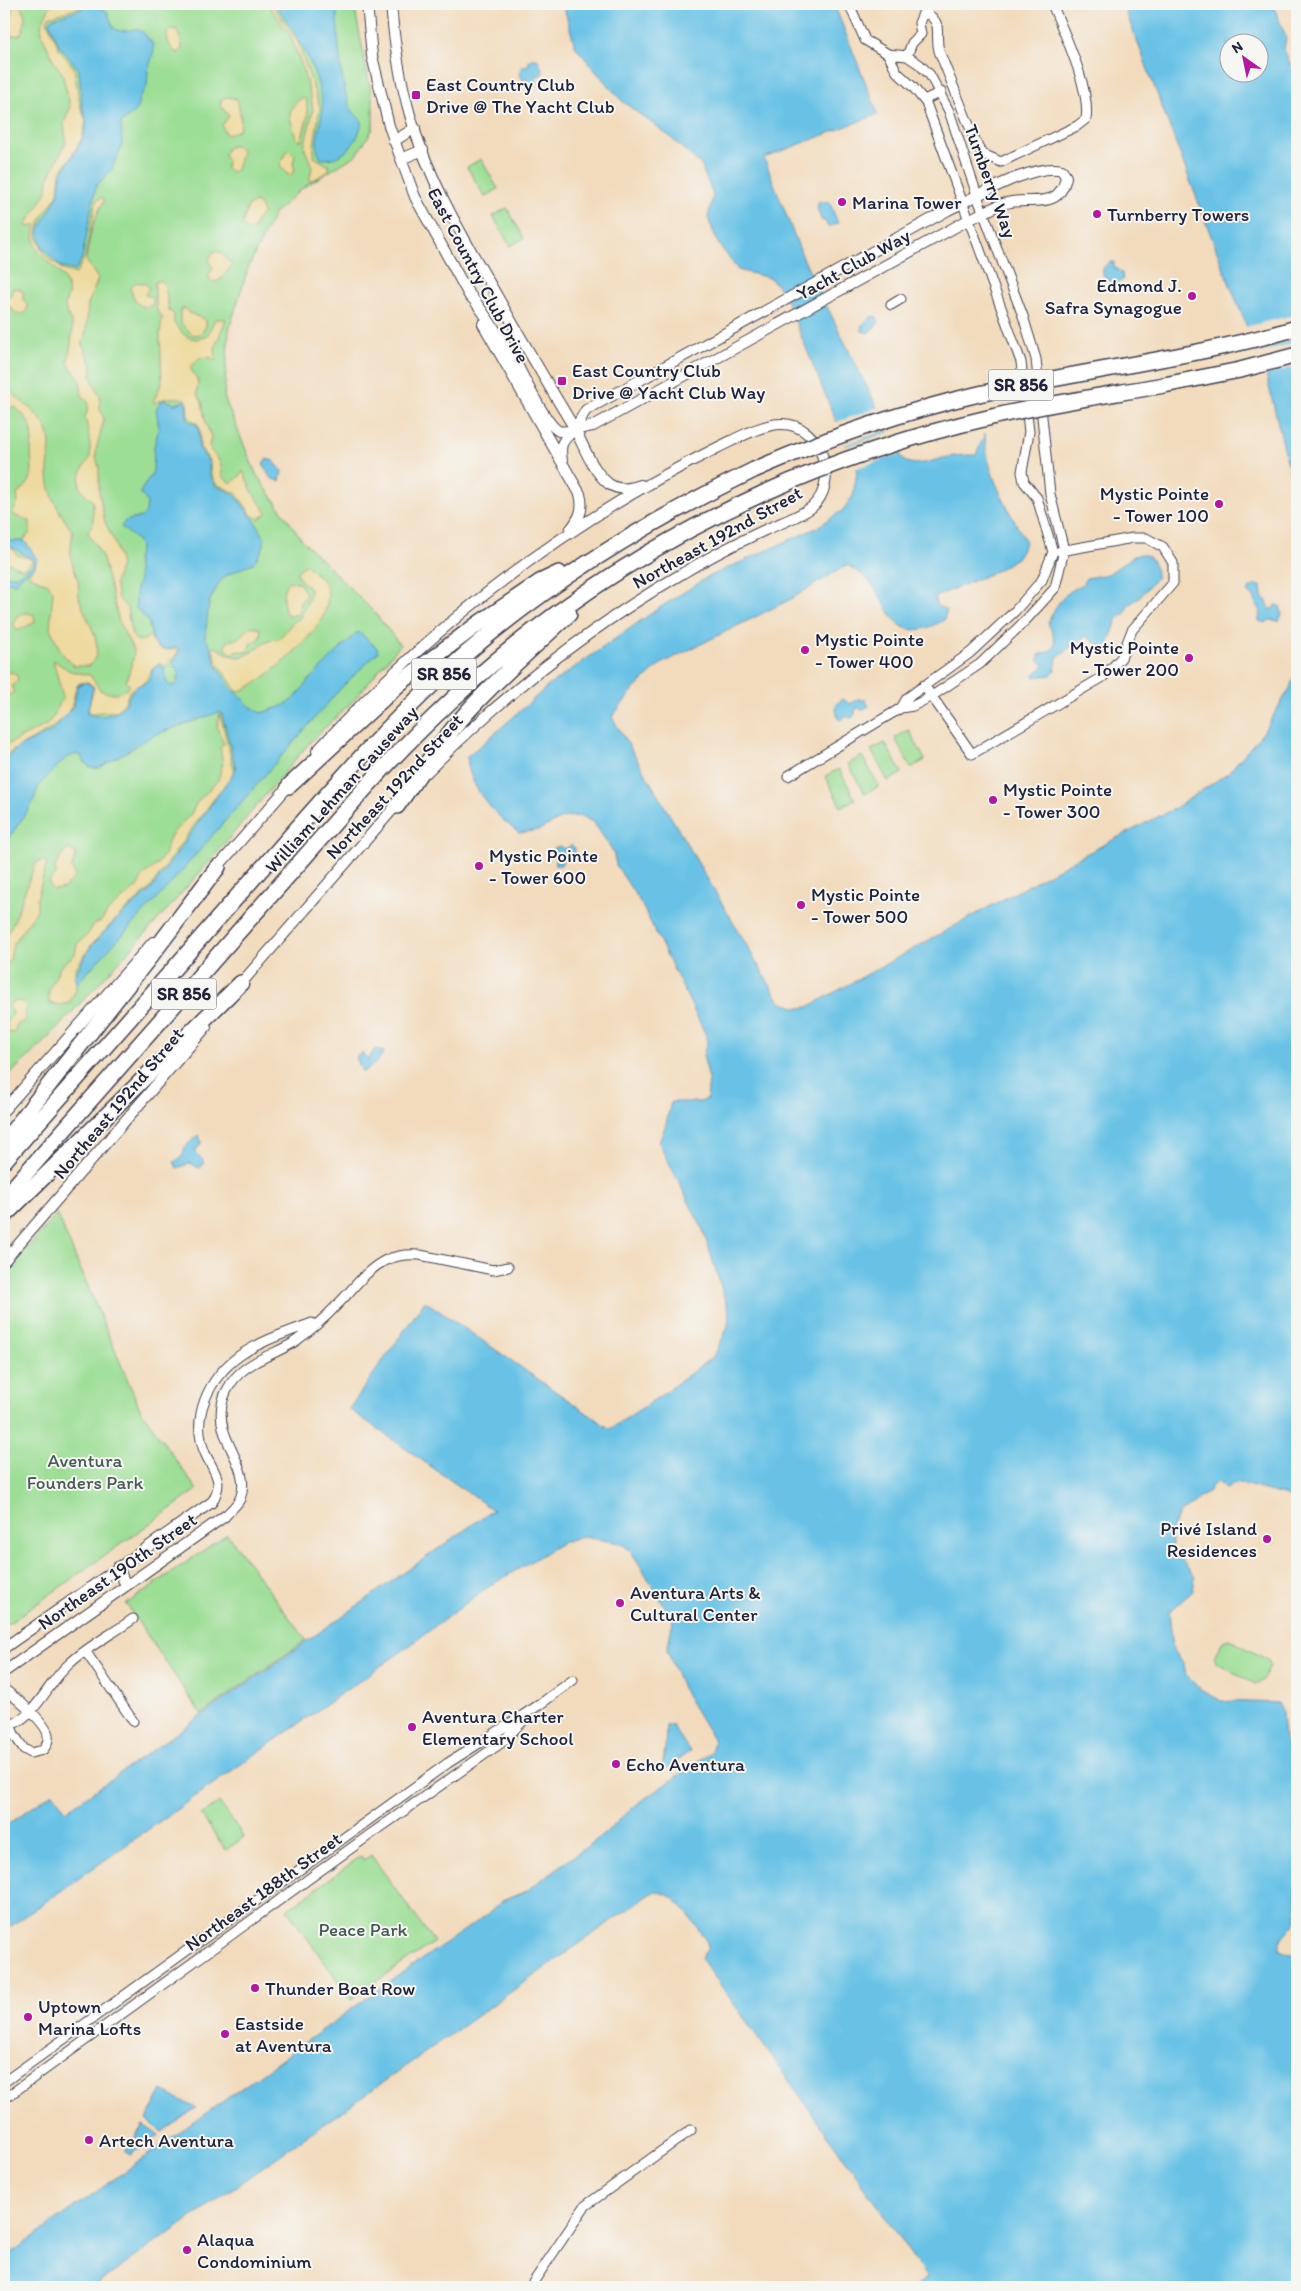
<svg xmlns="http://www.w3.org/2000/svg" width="1301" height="2291" viewBox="0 0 1301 2291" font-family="Itim,sans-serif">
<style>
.green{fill:#9cde95;stroke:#5f8068}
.sand{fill:#eeda9e;stroke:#887e6c}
.water{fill:#69c2e6;stroke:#467290;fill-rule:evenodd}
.pier{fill:#f2dbbd}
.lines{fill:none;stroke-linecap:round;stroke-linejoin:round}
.minor-casing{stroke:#413e4e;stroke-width:11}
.tertiary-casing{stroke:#413e4e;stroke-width:12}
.motorway-casing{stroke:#413e4e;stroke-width:18}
.minor{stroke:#fff;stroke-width:9}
.tertiary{stroke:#fff;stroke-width:10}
.motorway{stroke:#fff;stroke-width:15}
.motorway-bridge-casing{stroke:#413e4e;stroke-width:18;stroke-linecap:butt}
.motorway-bridge{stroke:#fff;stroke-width:15}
.poi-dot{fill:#b5179e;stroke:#f6f6f2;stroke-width:2}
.labels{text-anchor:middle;stroke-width:4;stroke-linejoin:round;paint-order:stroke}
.shield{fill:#f6f6f2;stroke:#626272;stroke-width:1}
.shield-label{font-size:18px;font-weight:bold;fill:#22223b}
.poi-label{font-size:19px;fill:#22223b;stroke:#f6f6f2;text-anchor:start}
.street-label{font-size:19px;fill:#22223b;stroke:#f6f6f2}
.park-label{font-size:19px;fill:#475a56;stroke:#f6f6f2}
</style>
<rect width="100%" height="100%" fill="#f6f6f2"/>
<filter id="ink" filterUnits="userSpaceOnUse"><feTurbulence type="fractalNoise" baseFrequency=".02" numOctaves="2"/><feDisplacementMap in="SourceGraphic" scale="10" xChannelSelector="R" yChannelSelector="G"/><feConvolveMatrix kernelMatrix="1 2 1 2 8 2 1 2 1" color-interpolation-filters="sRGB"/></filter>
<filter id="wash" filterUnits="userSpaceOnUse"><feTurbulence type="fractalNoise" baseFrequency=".0096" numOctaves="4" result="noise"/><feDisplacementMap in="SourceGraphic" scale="20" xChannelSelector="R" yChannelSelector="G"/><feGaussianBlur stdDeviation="1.12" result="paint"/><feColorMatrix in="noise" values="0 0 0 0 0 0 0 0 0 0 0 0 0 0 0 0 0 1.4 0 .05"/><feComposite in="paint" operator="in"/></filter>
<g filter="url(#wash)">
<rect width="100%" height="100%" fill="#f2dbbd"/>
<path class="green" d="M4 4H354L373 104V129L356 155 301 189 274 214 248 268 229 330 224 397 256 474 302 540 374 612 400 645 355 699 310 742 216 854 156 922 49 1037 4 1080Z
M481 159 498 189 485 197 467 167Z
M507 208 524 238 510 246 493 216Z
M909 730 925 760 911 768 895 738Z
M885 743 902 773 888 781 871 750Z
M862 756 879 786 865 794 848 764Z
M839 769 855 799 841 807 825 776Z
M57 1214 140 1409 197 1490 4 1627V1275Z
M227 1534 306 1640 201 1714 126 1604Z
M1229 1639 1268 1660 1270 1666 1262 1681 1255 1684 1216 1662 1214 1656 1223 1641Z
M219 1802 244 1837 226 1850 201 1815Z
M371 1855 434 1942 351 1999 287 1910 361 1856 364 1860Z"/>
<path class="sand" d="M51 4H90L49 17 47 21 59 49 74 68 80 105 86 121 82 138 70 159 60 172 58 194 44 214 37 230V238L45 255 63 270 76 274 85 257 96 201 102 197 104 201C93 218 89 240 86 260L98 279 88 304 86 331 82 344 92 365 91 377 100 396V409L104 419 96 450V457L99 467V492L105 522 115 543 121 565 115 583 118 598 127 608 131 632 134 638 139 641 146 639 150 635C154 650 163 651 177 649L178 652 166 667 159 663 153 667C146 683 145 682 130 690L125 702 117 711 90 713 88 709 94 687 88 682 79 683C73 691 75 700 70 709 55 733 25 740 4 757V746L46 725 53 717 63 697 53 660 70 671 90 675 100 690C112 695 120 695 130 686L126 681 133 660 134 651 120 625 102 556 88 533 93 524V502C90 497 85 495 82 490 75 480 84 466 90 458 91 443 88 430 85 416L88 411V402L82 395 80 380 68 363C69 351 73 337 72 325 71 319 66 313 65 307 65 300 70 295 68 289 63 262 25 260 36 224L30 227 26 225 47 192 48 179 66 142 64 123 70 108 69 101 62 73 54 62 42 35 41 25Z
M268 4H272L298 43 320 107 314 144V157L329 166 328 172 309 182 312 167 304 147 313 110 311 98 301 63 290 35Z
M18 5C28 11 26 26 20 35L9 36 4 30V24L12 17V6Z
M172 29 177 30 182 44V49L178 53C171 50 167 42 167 34Z
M226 97 237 99C239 108 243 121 239 130L226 135 222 125 229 116 220 105 221 100Z
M302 98 306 99 308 115 301 141C295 139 295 134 293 128 288 114 289 106 302 98Z
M232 146H237L242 151 237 169 232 172 226 169 227 161 224 155 227 148Z
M289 150 295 155 293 164 295 169 292 174 288 175 280 165 286 152Z
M255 202 260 205 263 213 257 219 254 229 249 231 242 225 248 206Z
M216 251 221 253 232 265 223 277 216 282 211 281 208 275 213 269 209 260 212 253Z
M159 280 165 285 169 311 174 314V323C184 336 191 343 207 336L215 319H226L215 347 216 361 210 357 199 358 190 368 198 381 197 394 202 402 205 420 211 437 209 446C211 453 218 457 220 463 224 475 217 475 231 483L239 477 243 471 253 493 267 513 259 519 252 515 236 493 216 484 211 474 210 462 200 447V428L197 423 188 417 187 400C179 397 163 396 156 403L153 402 162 383 160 334 162 317 157 311C156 303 154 288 155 282Z
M136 282C142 284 145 281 149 288L145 295 153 297V303L151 306C137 309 134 299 130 288Z
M18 288 23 292V299L28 306 26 312 20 315 14 312 12 308 4 304 5 298 12 296V289Z
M185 308 189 313 206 320V326L201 334 193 335 180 322V310Z
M4 385C16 399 35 409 45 426 54 440 48 456 48 472 48 495 60 514 73 532 71 544 69 554 73 566 74 571 77 575 78 580 79 588 78 596 81 603 87 621 109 651 88 666H74L61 652 50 628 53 591 48 584 28 575 36 564 23 541 30 532V521L15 516 13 512 18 502 17 494C37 480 31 469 31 448 32 439 34 434 30 425 26 417 21 412 15 407L4 408Z
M4 544 14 550 17 555 31 559 32 562 23 569 4 561Z
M306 564C314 574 327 579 328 594 328 601 326 611 323 617 313 638 259 687 237 692L217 662 212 647C222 648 228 657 239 657 254 656 261 639 279 639L292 623 300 618 310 596V589L298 577 297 572Z
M290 581 299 583 306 593 305 598 299 602 300 609 298 614 291 616 286 614C283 603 280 587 290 581Z
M28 613 34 615 35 622 19 630H16L14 625C15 618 20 613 28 613Z
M252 626 259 628 261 631 260 638 251 643 247 652 238 651 231 654 225 647 227 642 238 638Z
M12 672 16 674 18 679 13 685V693L9 695 4 691V674Z
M220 714 234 770 233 774 189 832 149 890 121 914 92 944 75 969 76 990 69 1003 59 1005 49 1003V990L60 967 75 954 77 944 88 934 93 925 101 921 109 910 137 887 144 874 156 866 164 855 169 839 176 829 191 814 197 802 218 780 223 763 220 747 224 744 217 727Z
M67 849 75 852 76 855 72 867 75 877 64 888 54 890 50 887 49 881 56 875 55 866Z
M42 860 47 863 37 899V910L13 944 10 960 4 964V939L14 921 35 864Z
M15 1001 23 1002 26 1005 25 1020 16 1025 15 1032 11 1033 7 1030V1021L13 1014 9 1004Z"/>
<path class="water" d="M275 4H336C339 33 338 85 352 110 354 114 359 117 362 121 358 144 344 160 321 159 310 143 325 120 322 102 316 65 296 33 275 4Z
M563 4H834L878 114 764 158 803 258 903 460C916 469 934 459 949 457 958 455 967 455 976 455L985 433C985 472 1008 509 1026 542L1017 558 996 571 935 597 936 605 947 610 944 620C890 650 894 604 864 576 859 572 853 569 847 565L791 599 661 664 634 689 612 717 780 1002 797 1008 808 1007 1076 859 1177 807 1228 773 1262 734 1290 688 1297 668V1502L1287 1496 1239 1483 1225 1488 1218 1482 1211 1486 1209 1491 1179 1514 1171 1530 1172 1548 1195 1577 1193 1591 1169 1612 1173 1649 1184 1665 1186 1675 1202 1691 1222 1701 1278 1703 1282 1711 1284 1740 1297 1758V1922L1280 1942V1950L1290 1954H1297V2287H914L927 2278 835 2145 701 1958 708 1948 707 1942C694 1925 676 1886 651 1893L93 2287H4V2258L409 1968 488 1914 502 1901 526 1891 603 1835 636 1805 711 1752 714 1741 682 1688 667 1650 673 1621 643 1570 630 1550 620 1543 584 1537 571 1539 560 1544 485 1589 409 1646 4 1931V1827L53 1793 66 1811 493 1510 349 1409 425 1301 610 1429 660 1396 714 1356 728 1326 729 1312 703 1230 659 1143 666 1124 671 1102H701L707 1099 709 1079 703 1055 707 1043 706 1035 642 905 616 865 613 851 594 823 582 816 564 817 539 830 519 833C495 815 468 788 467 756L484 743 548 686 656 610 706 578 816 528 843 510 853 496 857 472 783 292 770 278 738 270 718 243 708 218 713 195 701 165 669 136 622 101 592 67 575 46Z
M1123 4H1273L1286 38 1284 49 1297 81V502L1266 374 1224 270ZM1228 42H1258V72H1228Z
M93 5 107 11 113 27 117 30 123 31 136 29 143 32 153 44 154 51 148 70 147 86 139 98 137 110 121 123 122 145 112 169 96 186 82 258 75 271 61 267 43 248 38 232 58 195 61 174 80 144 86 128V119L82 106 79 70 59 45 49 22 51 19Z
M533 58 538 60 543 72 541 75 536 76 537 82 528 83 527 79 523 80 519 73 522 66 529 65V61Z
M819 201 823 203 829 201 838 223 828 227 825 221 821 220 817 207Z
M1109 262H1114V267L1122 273 1123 280 1114 284 1103 275V268Z
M872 316 877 317 879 323 868 333 862 331 861 326Z
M166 400 175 404 184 401 186 402 188 421 196 424 199 428V448L209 462V474L215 485 235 495 255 521 264 537V545L258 557 253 563 227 575 219 583 209 602 205 638 211 647 216 665 231 688 250 706 261 713 283 706 295 698 309 680 356 633H360L377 648 378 652 340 689 166 889 77 983 75 978 77 970 92 945 118 918 150 891 236 769 222 714 219 712 154 735 99 768C88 769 87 765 81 756L76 754 66 758 39 785 32 804 4 845V759L19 747 52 731 74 705 77 686 86 682 93 687 87 714C101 718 118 716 126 703 129 698 130 693 134 689 147 677 147 690 153 668L159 665 164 668 166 681 169 685 173 686 177 682 179 674 173 663 180 649 176 647 165 650 154 644 148 621 136 608V586L139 581 137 560 140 547 137 540 121 527 125 521 142 517 146 513 147 502 140 492 153 472 154 447 159 428 156 409 161 401Z
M266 459 274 461 282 471 280 481C268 480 268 472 263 464Z
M4 538 6 541H25L37 559 35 567 27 572 15 583 6 582 4 576 18 575 33 565V559L4 543Z
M1141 554C1154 556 1156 566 1156 578L1140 597 1127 606 1126 612 1116 620C1115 631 1108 638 1109 648L1099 646 1086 636 1057 657 1055 671 1051 675 1034 677V674L1045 665 1039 661V655C1062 649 1055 639 1048 623 1052 613 1059 600 1068 593 1076 587 1082 587 1086 578L1108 574 1134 556Z
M1256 585 1261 586 1262 597 1267 601 1269 609H1273L1276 605 1280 606 1282 614 1279 621 1270 620 1265 623 1259 621 1260 608 1256 605 1254 597 1248 593 1250 588Z
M860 698 862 701 865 699 869 706 861 710 859 708H856L855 714 852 718 846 716 841 720 838 719C836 709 833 705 843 699L850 704Z
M572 845 575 849 574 854 565 856 561 865H556L554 848 559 846 565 849Z
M375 1049 384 1052C378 1062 372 1067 362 1072L356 1057 362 1053 368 1060Z
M198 1135 202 1142 195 1152 203 1160V1165L199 1168 190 1163 177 1168 174 1162 182 1157 185 1147Z
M672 1725 690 1751 667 1768 662 1766 665 1750 666 1726Z
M162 2091 196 2108 162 2132 146 2120Z
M143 2125 159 2135 130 2155 125 2152Z"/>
<path class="pier" d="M1297 314V339L1254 350 1245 327Z
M1297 342V366L1264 375 1255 353Z
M880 407 890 429 844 445 834 423Z
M892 431 902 453 854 469 844 447Z"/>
</g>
<g filter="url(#ink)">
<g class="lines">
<defs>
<path id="minor" d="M924 4V11C945 25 934 31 939 51L977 145 983 154 1001 162 1077 126 1086 119C1091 89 1064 33 1052 4
M888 54 897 72 913 87 926 103 1021 362 1029 432 1022 472 1024 482 1037 498 1053 552 1042 580 1015 611 970 653 907 698 901 708
M907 56 912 43 921 34 919 23 924 11
M924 100 941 92
M891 305 901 299
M924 685 972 754 1103 677 1121 658 1132 630 1173 583V563L1163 547 1146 538H1133L1060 551
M788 776 901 708 913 706 932 696 980 664 1025 621 1055 588 1064 550 1050 494 1036 359 1023 316 980 204 949 111 930 75 919 64 907 56 888 54 865 40 849 4
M212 1502C225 1480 214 1473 205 1453 190 1417 209 1378 239 1356 260 1341 288 1332 312 1323
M225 1516C230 1511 237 1505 240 1499 253 1467 215 1441 222 1405 223 1396 229 1385 235 1378 251 1360 273 1355 293 1343 309 1332 326 1317 339 1303 354 1288 366 1270 386 1260 397 1255 408 1254 420 1255L493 1270 508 1267
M86 1652 133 1721
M4 1689C15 1697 46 1722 48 1735 49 1741 47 1745 43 1750L31 1753 24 1749 15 1736 4 1712
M4 1727C35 1721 47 1683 69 1664 87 1647 112 1634 133 1619
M4 2082 448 1763 539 1705 573 1680
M4 2099 368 1836 501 1743 524 1720
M530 2287 585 2206 691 2130"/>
<path id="tertiary" d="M367 4 372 56 389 126 415 197 470 297
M391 4C394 41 400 80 410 115 428 178 461 234 493 289 519 335 546 381 573 426 584 445 591 470 609 484 619 491 630 489 641 485
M394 141 415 128
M401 159 423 150
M467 291C485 313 500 337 515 361 523 375 546 426 559 431 565 433 586 427 593 426L968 220C979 215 991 208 1003 204 1029 195 1059 213 1066 177L1062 170C1035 162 974 198 948 210L586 410C582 416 579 423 575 428 563 442 559 441 562 461
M483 324 580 494C584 509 580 518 570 530
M317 751C431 626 565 523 717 448 736 439 761 424 782 424 821 424 841 482 812 507 799 517 780 523 765 530 737 543 709 557 683 573 589 628 503 695 427 772
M214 871 292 782
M237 988 400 801
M4 1110 153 942
M4 1261 206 1027
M118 1567 126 1586
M4 1648 212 1502
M4 1672 225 1516"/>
<path id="motorway" d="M1164 385 1240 370 1297 355
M289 786 400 683 478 624 540 582 559 573
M397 806C420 773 442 740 469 710 500 676 535 646 569 614
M4 1142 156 949 218 867
M4 1161C88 1066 173 970 257 874 324 798 390 720 467 653 554 578 651 520 754 470
M4 1198C87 1104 171 1009 254 914 314 848 370 778 435 716 531 623 642 548 764 493
M4 1216 241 983"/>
</defs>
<use href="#minor" class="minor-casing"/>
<use href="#tertiary" class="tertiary-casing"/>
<use href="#motorway" class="motorway-casing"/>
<use href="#minor" class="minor"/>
<use href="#tertiary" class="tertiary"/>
<use href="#motorway" class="motorway"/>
<defs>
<path id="motorway-bridge" d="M754 470C827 438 901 412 979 394 1085 370 1193 358 1297 328
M764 493C837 460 914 435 992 417 1049 403 1107 395 1164 385"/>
</defs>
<use href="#motorway-bridge" class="motorway-bridge-casing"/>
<use href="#motorway-bridge" class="motorway-bridge"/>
</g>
</g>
<g class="poi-dot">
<rect x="411" y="90" width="10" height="10" rx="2.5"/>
<circle cx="842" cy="202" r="5"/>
<circle cx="1097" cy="214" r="5"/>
<circle cx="1192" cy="296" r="5"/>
<rect x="557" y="376" width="10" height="10" rx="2.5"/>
<circle cx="1219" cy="504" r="5"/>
<circle cx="805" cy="650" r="5"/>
<circle cx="1189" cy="658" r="5"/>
<circle cx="993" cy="800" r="5"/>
<circle cx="479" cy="866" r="5"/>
<circle cx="801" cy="905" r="5"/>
<circle cx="1267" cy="1539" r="5"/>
<circle cx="620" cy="1603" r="5"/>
<circle cx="412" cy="1727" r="5"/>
<circle cx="616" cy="1764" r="5"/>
<circle cx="255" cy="1988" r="5"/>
<circle cx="28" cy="2017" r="5"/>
<circle cx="225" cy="2034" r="5"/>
<circle cx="89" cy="2140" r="5"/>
<circle cx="187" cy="2250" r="5"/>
</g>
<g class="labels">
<g class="shield">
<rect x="988.5" y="369.5" width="65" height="31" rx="4"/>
<rect x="411.5" y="658.5" width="65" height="31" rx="4"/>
<rect x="151.5" y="978.5" width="65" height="31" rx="4"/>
</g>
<g class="shield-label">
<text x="1021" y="391">SR 856</text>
<text x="444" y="680">SR 856</text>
<text x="184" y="1000">SR 856</text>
</g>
<g class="poi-label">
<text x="426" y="91">East Country Club<tspan x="426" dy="22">Drive @ The Yacht Club</tspan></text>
<text x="852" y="209">Marina Tower</text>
<text x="1107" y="221">Turnberry Towers</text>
<text x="1182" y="292" text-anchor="end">Edmond J.<tspan x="1182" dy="22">Safra Synagogue</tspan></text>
<text x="572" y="377">East Country Club<tspan x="572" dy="22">Drive @ Yacht Club Way</tspan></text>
<text x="1209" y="500" text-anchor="end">Mystic Pointe<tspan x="1209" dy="22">- Tower 100</tspan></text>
<text x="815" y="646">Mystic Pointe<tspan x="815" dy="22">- Tower 400</tspan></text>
<text x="1179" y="654" text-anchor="end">Mystic Pointe<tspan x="1179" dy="22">- Tower 200</tspan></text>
<text x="1003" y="796">Mystic Pointe<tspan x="1003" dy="22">- Tower 300</tspan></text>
<text x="489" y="862">Mystic Pointe<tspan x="489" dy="22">- Tower 600</tspan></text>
<text x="811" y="901">Mystic Pointe<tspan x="811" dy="22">- Tower 500</tspan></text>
<text x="1257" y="1535" text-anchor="end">Privé Island<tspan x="1257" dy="22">Residences</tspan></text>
<text x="630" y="1599">Aventura Arts &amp;<tspan x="630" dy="22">Cultural Center</tspan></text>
<text x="422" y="1723">Aventura Charter<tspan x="422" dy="22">Elementary School</tspan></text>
<text x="626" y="1771">Echo Aventura</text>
<text x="265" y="1995">Thunder Boat Row</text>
<text x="38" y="2013">Uptown<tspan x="38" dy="22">Marina Lofts</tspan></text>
<text x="235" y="2030">Eastside<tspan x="235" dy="22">at Aventura</tspan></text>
<text x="99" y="2147">Artech Aventura</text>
<text x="197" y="2246">Alaqua<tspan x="197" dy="22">Condominium</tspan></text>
</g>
<g class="street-label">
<text transform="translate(991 181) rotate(70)" y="7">Turnberry Way</text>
<text transform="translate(853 264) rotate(-29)" y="7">Yacht Club Way</text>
<text transform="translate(479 275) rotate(62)" y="7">East Country Club Drive</text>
<text transform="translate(717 537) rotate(-29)" y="7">Northeast 192nd Street</text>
<text transform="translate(394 786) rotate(-47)" y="7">Northeast 192nd Street</text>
<text transform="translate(341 789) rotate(-48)" y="7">William Lehman Causeway</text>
<text transform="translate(118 1103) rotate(-50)" y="7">Northeast 192nd Street</text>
<text transform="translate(117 1571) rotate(-35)" y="7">Northeast 190th Street</text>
<text transform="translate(263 1891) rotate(-36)" y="7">Northeast 188th Street</text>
</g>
<g class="park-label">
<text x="85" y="1467">Aventura<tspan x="85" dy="22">Founders Park</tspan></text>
<text x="363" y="1936">Peace Park</text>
</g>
</g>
<rect width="1301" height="2291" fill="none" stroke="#f6f6f2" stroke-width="20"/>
<g transform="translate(1244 58) rotate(327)"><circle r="24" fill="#f6f6f2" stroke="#a1a1a9"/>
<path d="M0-4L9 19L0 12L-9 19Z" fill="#b5179e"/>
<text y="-8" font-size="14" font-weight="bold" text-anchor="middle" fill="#22223b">N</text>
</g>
</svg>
